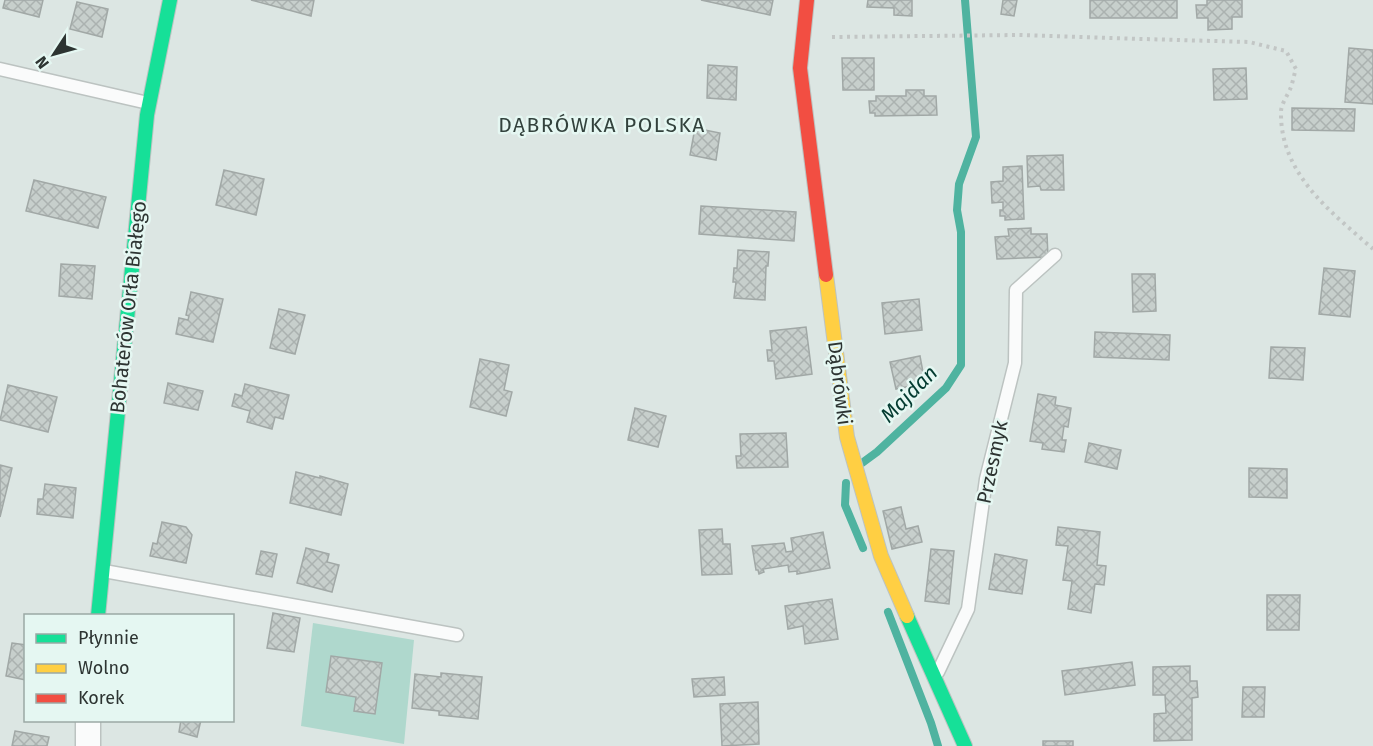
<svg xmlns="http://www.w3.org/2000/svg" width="1373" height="746" viewBox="0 0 1373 746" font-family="'Fira Sans',sans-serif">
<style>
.garden{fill:#afd8cd}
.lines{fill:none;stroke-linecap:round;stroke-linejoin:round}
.stream{stroke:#4fb3a0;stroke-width:8}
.building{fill:url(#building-cross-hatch);stroke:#a1a8a6;stroke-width:1.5}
.lane-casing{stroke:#bcc3c1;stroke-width:15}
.street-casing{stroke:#bcc3c1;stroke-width:27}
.fast-casing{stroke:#bcc3c1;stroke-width:16}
.slow-casing{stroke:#bcc3c1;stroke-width:16}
.jam-casing{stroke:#bcc3c1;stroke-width:16}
.path{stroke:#c2c6c5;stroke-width:4;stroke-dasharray:3 4.5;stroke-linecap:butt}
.lane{stroke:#fafbfb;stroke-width:12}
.street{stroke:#fafbfb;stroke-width:24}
.fast{stroke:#16e098;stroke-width:14}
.slow{stroke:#ffcf43;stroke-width:14}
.jam{stroke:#f24e42;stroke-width:14}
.labels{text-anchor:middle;stroke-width:5;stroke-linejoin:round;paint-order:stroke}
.street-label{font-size:20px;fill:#2d3432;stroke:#e5f7f2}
.neighbourhood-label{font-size:21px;letter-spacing:1.5px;fill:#33423d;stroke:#e5f7f2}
.water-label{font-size:21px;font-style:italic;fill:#033b30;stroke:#e5f7f2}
</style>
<defs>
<pattern id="building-cross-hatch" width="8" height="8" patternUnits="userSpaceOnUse" patternTransform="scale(1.5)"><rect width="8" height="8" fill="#c7cfcc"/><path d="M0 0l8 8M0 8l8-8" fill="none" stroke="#abb2b0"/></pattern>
</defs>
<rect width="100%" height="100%" fill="#dce6e3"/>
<path class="garden" d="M313 623 414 640 404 744 301 726Z"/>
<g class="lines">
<path class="stream" d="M862 463 877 452 946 388 961 365V232L957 210 959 184 976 137 965 0
M846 483 845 505 863 548
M888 612 931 723 938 746"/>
</g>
<path class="building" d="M5 0H43L39 17 3 8Z
M251 0H314L311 16Z
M701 0H773L770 15Z
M868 0H912V16L894 15V8L867 7Z
M1003 0H1017L1014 16 1001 14Z
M1090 0H1177V18H1090Z
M1207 0H1242V17H1232V29L1208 30V18H1197L1196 5H1207Z
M77 2 108 9 102 37 70 29Z
M1349 48 1373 50V104L1345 102Z
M842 58H874V90H843Z
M708 65 737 67 736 100 707 98Z
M1246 68 1247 99 1214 100 1213 69Z
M906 90H924V96H936L937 115 875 116V113H870L869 101H876V96H906Z
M1292 108 1355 109 1354 131 1292 130Z
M695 128 720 133 716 160 690 155Z
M1063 155 1064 190H1041L1040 186 1028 187 1027 156Z
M1022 166 1024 219 1005 220V216H1000V210H1003V202L992 203 991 182 1003 181V167Z
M224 170 264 179 256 215 216 205Z
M34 180 106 197 98 228 26 211Z
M701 206 796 212 794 241 699 234Z
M1031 228V234H1047L1048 257 997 259 995 237 1009 236 1008 229Z
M738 250 769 252 768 266H766L765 300 734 298 736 282H733L734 268H737Z
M61 264 95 266 92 299 59 296Z
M1324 268 1355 271 1350 317 1319 314Z
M1132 274H1155L1156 311 1133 312Z
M191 292 223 299 213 342 176 334 179 318 188 320 189 316 186 315Z
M919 299 922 330 885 334 882 303Z
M279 309 305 315 295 354 270 348Z
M806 327 812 374 776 379 774 361H768L767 350H772L770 331Z
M1095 332 1170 335 1169 360 1094 357Z
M1271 347 1305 348 1303 380 1269 378Z
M920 356 925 383 896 389 890 362Z
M480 359 509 365 504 390 512 392 506 416 470 407Z
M168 383 203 391 198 410 164 403Z
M245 384 289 395 283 419 275 417 272 429 247 422 250 411 232 406 235 394 242 396Z
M8 385 57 397 48 432 0 420Z
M1038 394 1056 397 1055 405 1071 408 1068 427 1064 426 1062 440H1066L1064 452 1042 449 1043 443 1030 441Z
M635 408 666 416 658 447 628 440Z
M786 433 788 467 737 468 736 456H741L740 434Z
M1089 443 1121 450 1117 469 1085 462Z
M0 465 12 468 0 517Z
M1249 468 1287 469V498L1249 497Z
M296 472 320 478V476L348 484 341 515 290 503Z
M45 484 76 488 73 518 37 514 38 499H43Z
M901 507 906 529 918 526 922 542 892 549 883 511Z
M162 522 186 527 192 535 186 563 150 556 153 543 157 544Z
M1058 527 1100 532 1097 565 1106 566 1104 585 1095 584 1091 613 1068 609 1072 581 1063 580 1068 546 1056 545Z
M722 529 723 544H730L732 574 702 575 699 530Z
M823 532 830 568 797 574V571L789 572 788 565 763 569 764 572 759 574 758 570H756L752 546 784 543 786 552 793 551 791 538Z
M306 548 329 554 327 562 339 565 332 592 297 583Z
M931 549 954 551 949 604 925 601Z
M261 551 277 554 272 577 256 574Z
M995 554 1027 560 1022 594 989 589Z
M1267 595H1300L1299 630H1267Z
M832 599 838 639 805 644 803 626 788 629 785 606Z
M273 613 300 618 294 652 267 648Z
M12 643 26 645V680L6 676Z
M331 656 382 663 375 714 354 711 356 697 326 692Z
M1132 662 1135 685 1065 695 1062 671Z
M1190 666V681H1197L1198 697 1192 698V740L1154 741V714L1166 713 1165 695H1153V667Z
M441 673 482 677 478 719 439 715V711L412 708 415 674 441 677Z
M724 677 725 695 694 697 692 679Z
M1243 687H1265L1264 717H1242Z
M758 702 759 744 722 746 720 704Z
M181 720H201L197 737 179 732Z
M15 731 49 737 47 746H12Z
M1043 741H1073V746H1043Z"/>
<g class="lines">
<defs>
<path id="lane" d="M0 69 148 103
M104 571 457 635
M938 672 968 609 986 479 1015 363 1016 290 1055 255"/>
<path id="street" d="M88 746V720"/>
<path id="fast" d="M98 616 147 115 170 0
M907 616 965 746"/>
<path id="slow" d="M826 275 847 437 881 556 907 616"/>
<path id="jam" d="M807 0 800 68 826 275"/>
</defs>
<use href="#lane" class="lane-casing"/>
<use href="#street" class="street-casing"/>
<use href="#fast" class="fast-casing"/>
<use href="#slow" class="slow-casing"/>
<use href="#jam" class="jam-casing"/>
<path class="path" d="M832 37 1019 35 1143 39 1249 42 1286 51 1296 69C1294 75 1293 81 1291 87 1288 95 1281 104 1281 112 1280 174 1331 212 1373 249"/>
<use href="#lane" class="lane"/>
<use href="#street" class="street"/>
<use href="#fast" class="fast"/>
<use href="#slow" class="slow"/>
<use href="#jam" class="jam"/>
</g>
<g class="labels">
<g class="street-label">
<text transform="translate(128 307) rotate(-84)" y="7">Bohaterów Orła Białego</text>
<text transform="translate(840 383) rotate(83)" y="7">Dąbrówki</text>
<text transform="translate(992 462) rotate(-78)" y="7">Przesmyk</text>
</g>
<g class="neighbourhood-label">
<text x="602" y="132">DĄBRÓWKA POLSKA</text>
</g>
<g class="water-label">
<text transform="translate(909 394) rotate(-45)" y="7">Majdan</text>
</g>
</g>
<rect x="24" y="614" width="210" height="108" fill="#e5f7f2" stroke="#9ba9a5" stroke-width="1.5"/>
<rect x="36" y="634" width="30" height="9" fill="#16e098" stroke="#9ba9a5" stroke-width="1.5"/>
<text x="78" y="644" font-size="18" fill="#2d3432">Płynnie</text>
<rect x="36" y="664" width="30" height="9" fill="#ffcf43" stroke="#9ba9a5" stroke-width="1.5"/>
<text x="78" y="674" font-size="18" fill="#2d3432">Wolno</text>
<rect x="36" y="694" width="30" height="9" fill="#f24e42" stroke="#9ba9a5" stroke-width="1.5"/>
<text x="78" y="704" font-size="18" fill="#2d3432">Korek</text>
<g transform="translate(54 54) rotate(234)" stroke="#e5f7f2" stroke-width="4.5" paint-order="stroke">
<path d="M0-4.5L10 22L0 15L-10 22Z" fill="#2d3432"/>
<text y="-9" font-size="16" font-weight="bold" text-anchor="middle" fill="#2d3432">N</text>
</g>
</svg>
